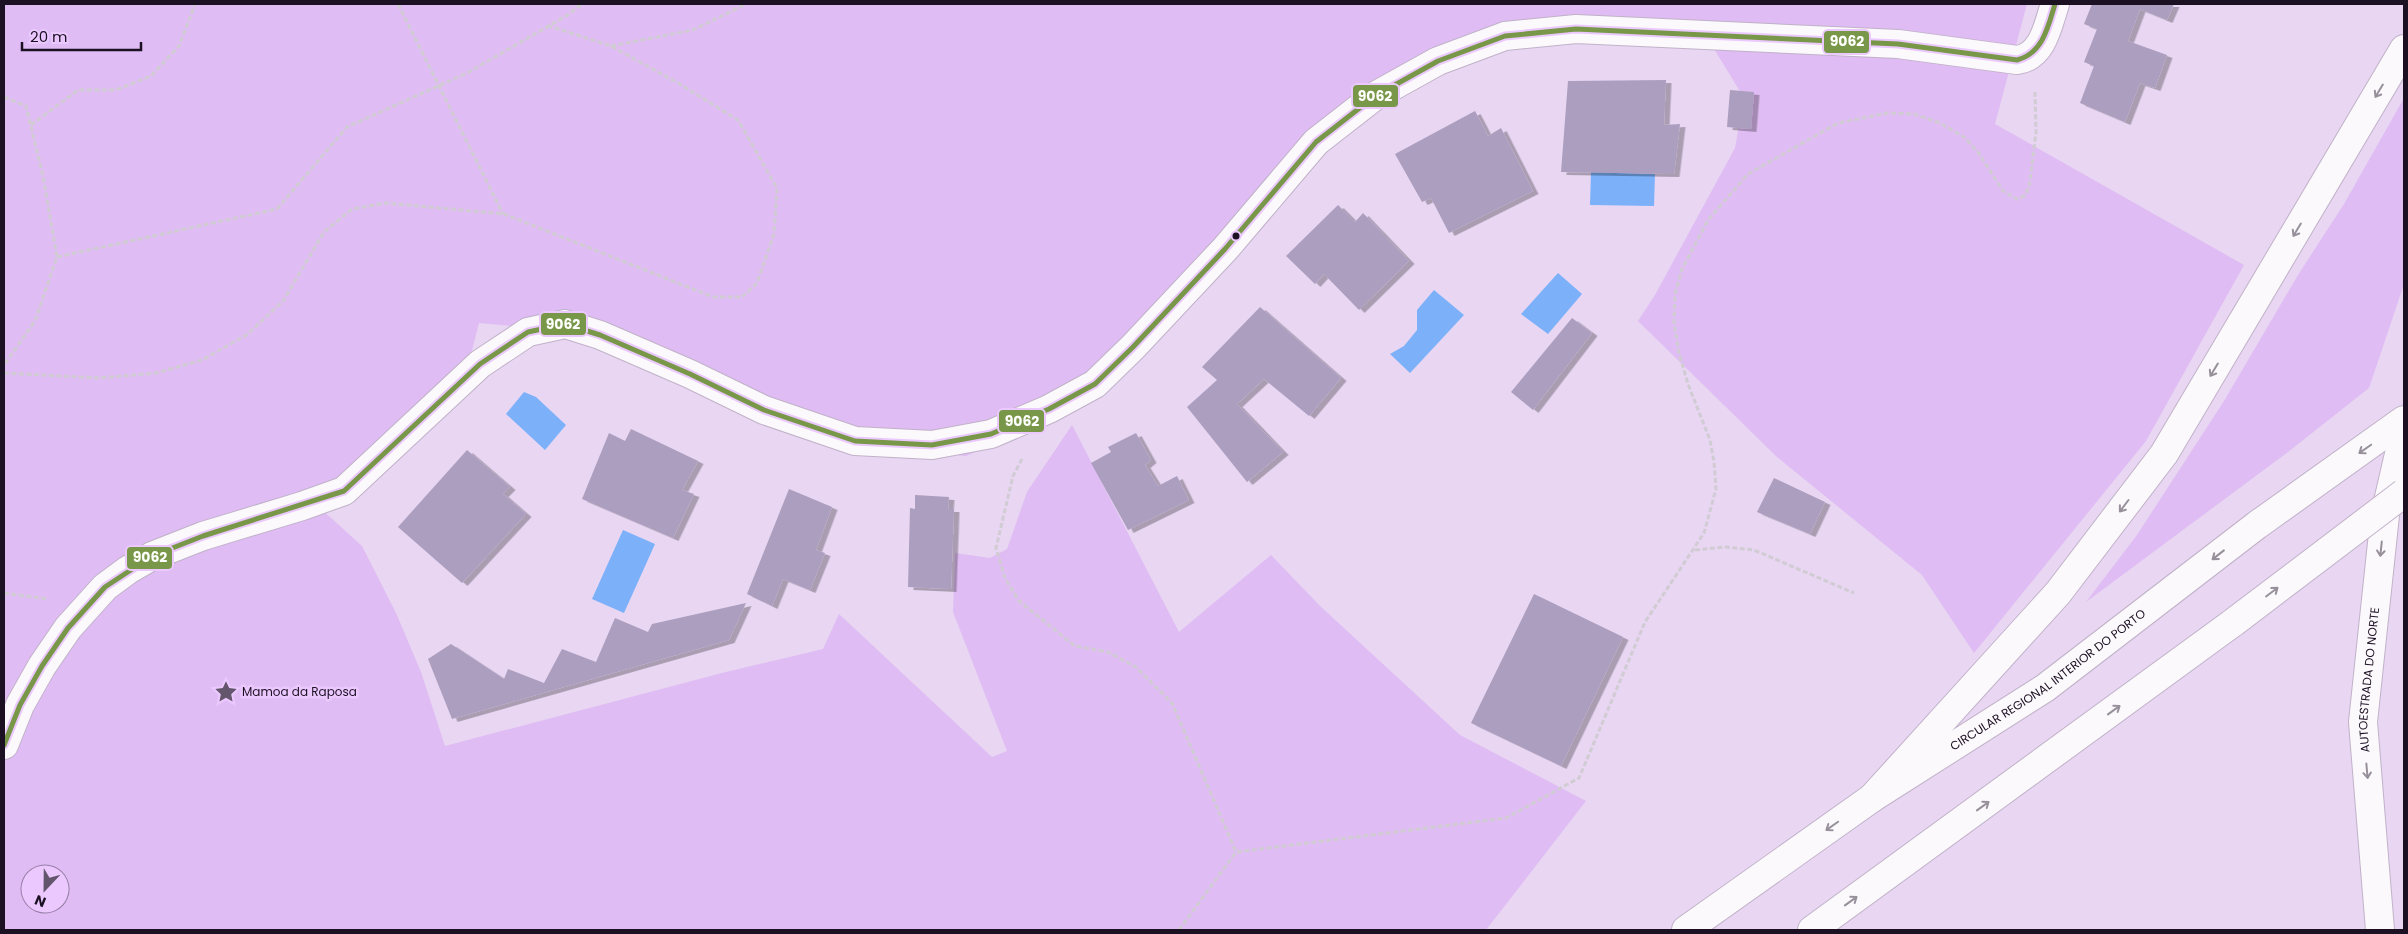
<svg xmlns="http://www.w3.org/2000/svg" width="2408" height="934" viewBox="0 0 2408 934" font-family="Poppins,sans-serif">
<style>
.green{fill:#dfbcf3;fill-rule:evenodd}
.water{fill:#7cb1fa}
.building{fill:#ac9ebf;filter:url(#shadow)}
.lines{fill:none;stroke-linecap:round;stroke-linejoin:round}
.minor-casing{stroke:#c0b2c8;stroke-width:30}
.motorway-casing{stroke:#c0b2c8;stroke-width:30}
.path{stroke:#d1ccd3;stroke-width:3;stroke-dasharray:5 2.5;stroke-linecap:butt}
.minor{stroke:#fcf9fd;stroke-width:28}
.motorway{stroke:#fcf9fd;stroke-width:28}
.motorway-bridge-casing{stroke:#c0b2c8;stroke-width:30;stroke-linecap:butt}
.motorway-bridge{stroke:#fcf9fd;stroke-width:28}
.bus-1-casing{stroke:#ebc9ff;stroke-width:9}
.bus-1{stroke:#799748;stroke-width:5}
.oneway{stroke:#97909b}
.bus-dot{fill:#1c1023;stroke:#ebc9ff;stroke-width:2}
.labels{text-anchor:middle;stroke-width:5;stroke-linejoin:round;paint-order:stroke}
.street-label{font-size:12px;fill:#1c1023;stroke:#ebc9ff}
.poi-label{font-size:12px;fill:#1c1023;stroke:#ebc9ff;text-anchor:start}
.line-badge{stroke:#ebc9ff;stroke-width:2}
.badge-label{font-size:14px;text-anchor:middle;font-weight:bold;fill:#fff}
</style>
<defs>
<filter id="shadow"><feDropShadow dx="5.5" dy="3" stdDeviation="0" flood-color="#0004"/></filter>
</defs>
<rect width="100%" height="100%" fill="#e8d6f2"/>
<path class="green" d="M4 4H2027L1995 124 2244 265 2146 441 1974 653 1922 575 1777 457 1638 321 1655 295 1735 148 1744 98 1708 39 1583 27 1418 60 1263 189 1093 398 966 456 820 442 622 336 479 323 469 362 319 507 362 546 396 613 421 672 445 746 722 673 823 649 839 614 992 757 1007 751 953 612 955 553 990 558 1007 549 1027 492 1072 425 1179 632 1271 555 1320 606 1460 735 1586 801 1486 930H4ZM30 874H60V904H30Z
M2404 98V284L2369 388 2288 452 2086 602 2137 535 2224 401 2298 275 2344 204Z"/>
<path class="water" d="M1591 172 1655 174 1654 206 1590 205Z
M1558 273 1582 294 1548 334 1521 314Z
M1434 290 1464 315 1410 373 1390 354 1404 346 1417 330V310Z
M524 392 536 397 566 425 545 450 506 414Z
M623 530 655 544 624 613 592 599Z"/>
<path class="building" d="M2092 4H2174L2167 20 2140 9 2128 41 2167 55 2155 88 2140 83 2125 122 2080 103 2094 66 2084 62 2097 29 2084 24Z
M1666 80 1664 125 1680 124 1674 174 1561 172 1568 81Z
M1730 90 1754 92 1751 129 1727 127Z
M1475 111 1488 136 1501 128 1533 191 1449 233 1431 198 1422 202 1395 154Z
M1338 205 1355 222 1363 213 1409 261 1359 310 1324 274 1315 284 1286 256Z
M1260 307 1341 378 1309 416 1264 379 1237 404 1283 452 1247 482 1187 407 1217 380 1202 367Z
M1572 318 1592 333 1533 410 1511 392Z
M631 429 698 461 682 490 694 494 673 538 582 499 609 433 625 441Z
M1136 433 1151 460 1145 465 1158 486 1177 476 1189 500 1128 530 1091 463 1111 452 1108 447Z
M467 450 510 487 503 494 526 514 462 583 398 527Z
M1774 478 1825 502 1810 534 1757 512Z
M789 489 832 507 816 550 825 553 810 590 783 579 772 606 747 594Z
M915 495 949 497 948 509H954L951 589 908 587 910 508 915 509Z
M1534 594 1623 637 1561 766 1471 723Z
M746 603 729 640 452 719 428 659 451 644 504 679 508 669 544 683 562 649 596 662 615 618 648 632 652 624Z"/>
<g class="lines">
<defs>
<path id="minor" d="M4 745 20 705 42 666 68 628 105 587 128 570 152 556 203 536 302 506 344 491 480 364 528 332 565 324 600 335 690 374 764 410 855 441 932 445 991 434 1049 409 1095 384 1133 347 1225 249 1316 142 1375 96 1438 61 1505 36 1576 29 1898 44 2017 60C2043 57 2048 25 2055 4"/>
<g id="motorway">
<path d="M1872 798 2058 593 2164 454 2404 49"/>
<path id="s1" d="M1686 930 1872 798 2045 688 2257 525 2404 420"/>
<path d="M1812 930 2234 622"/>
<path id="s2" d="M2380 930 2363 722 2385 515 2404 432"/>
</g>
</defs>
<use href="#minor" class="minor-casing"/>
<use href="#motorway" class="motorway-casing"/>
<path class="path" d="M398 4 503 214
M611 46 693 30 746 4
M4 97 26 106 43 176 57 257 35 321 4 365
M31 125 78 90H116L151 76 179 46 195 4
M57 257 277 209 347 127 467 73 566 16 582 4
M4 373 99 378 156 373 202 360 248 334 283 301 324 232 352 209 386 203 504 214 713 297H742L757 283 774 234 777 188 738 120 678 83 611 46 549 26
M1022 459 1013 476 996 548 1005 578 1019 601 1075 646 1108 652 1136 667 1172 703 1236 852
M1695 550 1726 547 1754 550 1854 593
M4 593 48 599
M1179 930 1236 852 1506 818 1579 778 1645 622 1704 533 1716 489 1714 462 1710 440 1688 384 1679 353 1674 322 1675 294 1682 269 1708 220 1748 174 1838 123 1887 113 1914 114 1940 123 1964 137 1978 152 2003 191 2017 199 2024 196 2029 188 2036 132 2035 92"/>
<use href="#minor" class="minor"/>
<use href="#motorway" class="motorway"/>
<defs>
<path id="motorway-bridge" d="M2234 622 2404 493"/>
</defs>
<use href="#motorway-bridge" class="motorway-bridge-casing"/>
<use href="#motorway-bridge" class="motorway-bridge"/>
<defs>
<path id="bus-1" d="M4 745 20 705 42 666 68 628 105 587 152 556 203 536 344 491 480 364 528 332 565 324 600 335 690 374 764 410 855 441 932 445 991 434 1049 409 1095 384 1133 347 1225 249 1316 142 1375 96 1438 61 1505 36 1576 29 1898 44 2017 60C2043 53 2048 27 2055 4"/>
</defs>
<use href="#bus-1" class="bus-1-casing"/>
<use href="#bus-1" class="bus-1"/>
</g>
<defs><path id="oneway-shaft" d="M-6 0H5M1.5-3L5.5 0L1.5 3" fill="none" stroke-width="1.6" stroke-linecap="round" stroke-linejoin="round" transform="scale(1.25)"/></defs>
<g class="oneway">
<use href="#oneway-shaft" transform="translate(2379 91) rotate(121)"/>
<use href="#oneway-shaft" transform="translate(2297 230) rotate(121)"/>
<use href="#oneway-shaft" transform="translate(2214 370) rotate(121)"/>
<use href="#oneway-shaft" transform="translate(2365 449) rotate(145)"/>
<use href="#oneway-shaft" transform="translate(2124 506) rotate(127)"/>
<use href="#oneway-shaft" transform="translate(2381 549) rotate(96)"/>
<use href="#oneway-shaft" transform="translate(2218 555) rotate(142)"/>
<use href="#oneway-shaft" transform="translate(2272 592) rotate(-37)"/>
<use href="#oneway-shaft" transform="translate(2114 710) rotate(-36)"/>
<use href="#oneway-shaft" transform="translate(2367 771) rotate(85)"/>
<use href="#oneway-shaft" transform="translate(1983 806) rotate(-36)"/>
<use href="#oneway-shaft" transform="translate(1832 826) rotate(145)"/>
<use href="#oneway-shaft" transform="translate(1851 901) rotate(-36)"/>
</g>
<defs>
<symbol id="sight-bare" viewBox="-9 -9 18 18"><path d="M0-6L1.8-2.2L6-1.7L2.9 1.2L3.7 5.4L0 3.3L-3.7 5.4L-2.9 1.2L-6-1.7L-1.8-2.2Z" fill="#63556b" stroke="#ebc9ff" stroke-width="2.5" paint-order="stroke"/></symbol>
</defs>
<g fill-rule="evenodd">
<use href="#sight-bare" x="210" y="676" width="32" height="32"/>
</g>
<circle class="bus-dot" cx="1236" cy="236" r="4.5"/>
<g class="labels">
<g class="street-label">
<text dy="4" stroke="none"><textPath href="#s1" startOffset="440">CIRCULAR REGIONAL INTERIOR DO PORTO</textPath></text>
<text dy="4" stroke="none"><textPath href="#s2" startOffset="251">AUTOESTRADA DO NORTE</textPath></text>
</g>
<g class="poi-label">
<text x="242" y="696">Mamoa da Raposa</text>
</g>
</g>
<g class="line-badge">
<rect x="1823" y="30" width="47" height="24" rx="5" fill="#799748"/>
<rect x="1352" y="84" width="47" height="24" rx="5" fill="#799748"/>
<rect x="540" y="312" width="47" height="24" rx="5" fill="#799748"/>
<rect x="998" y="409" width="47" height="24" rx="5" fill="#799748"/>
<rect x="126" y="546" width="47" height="24" rx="5" fill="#799748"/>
</g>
<g class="badge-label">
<text x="1847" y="46">9062</text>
<text x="1375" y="101">9062</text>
<text x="563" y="329">9062</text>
<text x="1022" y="426">9062</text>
<text x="150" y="562">9062</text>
</g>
<rect width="2408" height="934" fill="none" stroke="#1c1023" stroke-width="10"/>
<g transform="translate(45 889) rotate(202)"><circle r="24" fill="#ebc9ff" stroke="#987fa7"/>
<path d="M0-4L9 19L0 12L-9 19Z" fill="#63556b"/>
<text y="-8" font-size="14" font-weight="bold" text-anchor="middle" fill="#1c1023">N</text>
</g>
<path d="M22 42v8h119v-8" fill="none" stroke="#1c1023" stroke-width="2.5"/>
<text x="30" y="42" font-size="15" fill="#1c1023" stroke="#ebc9ff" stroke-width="4" paint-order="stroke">20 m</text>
</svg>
